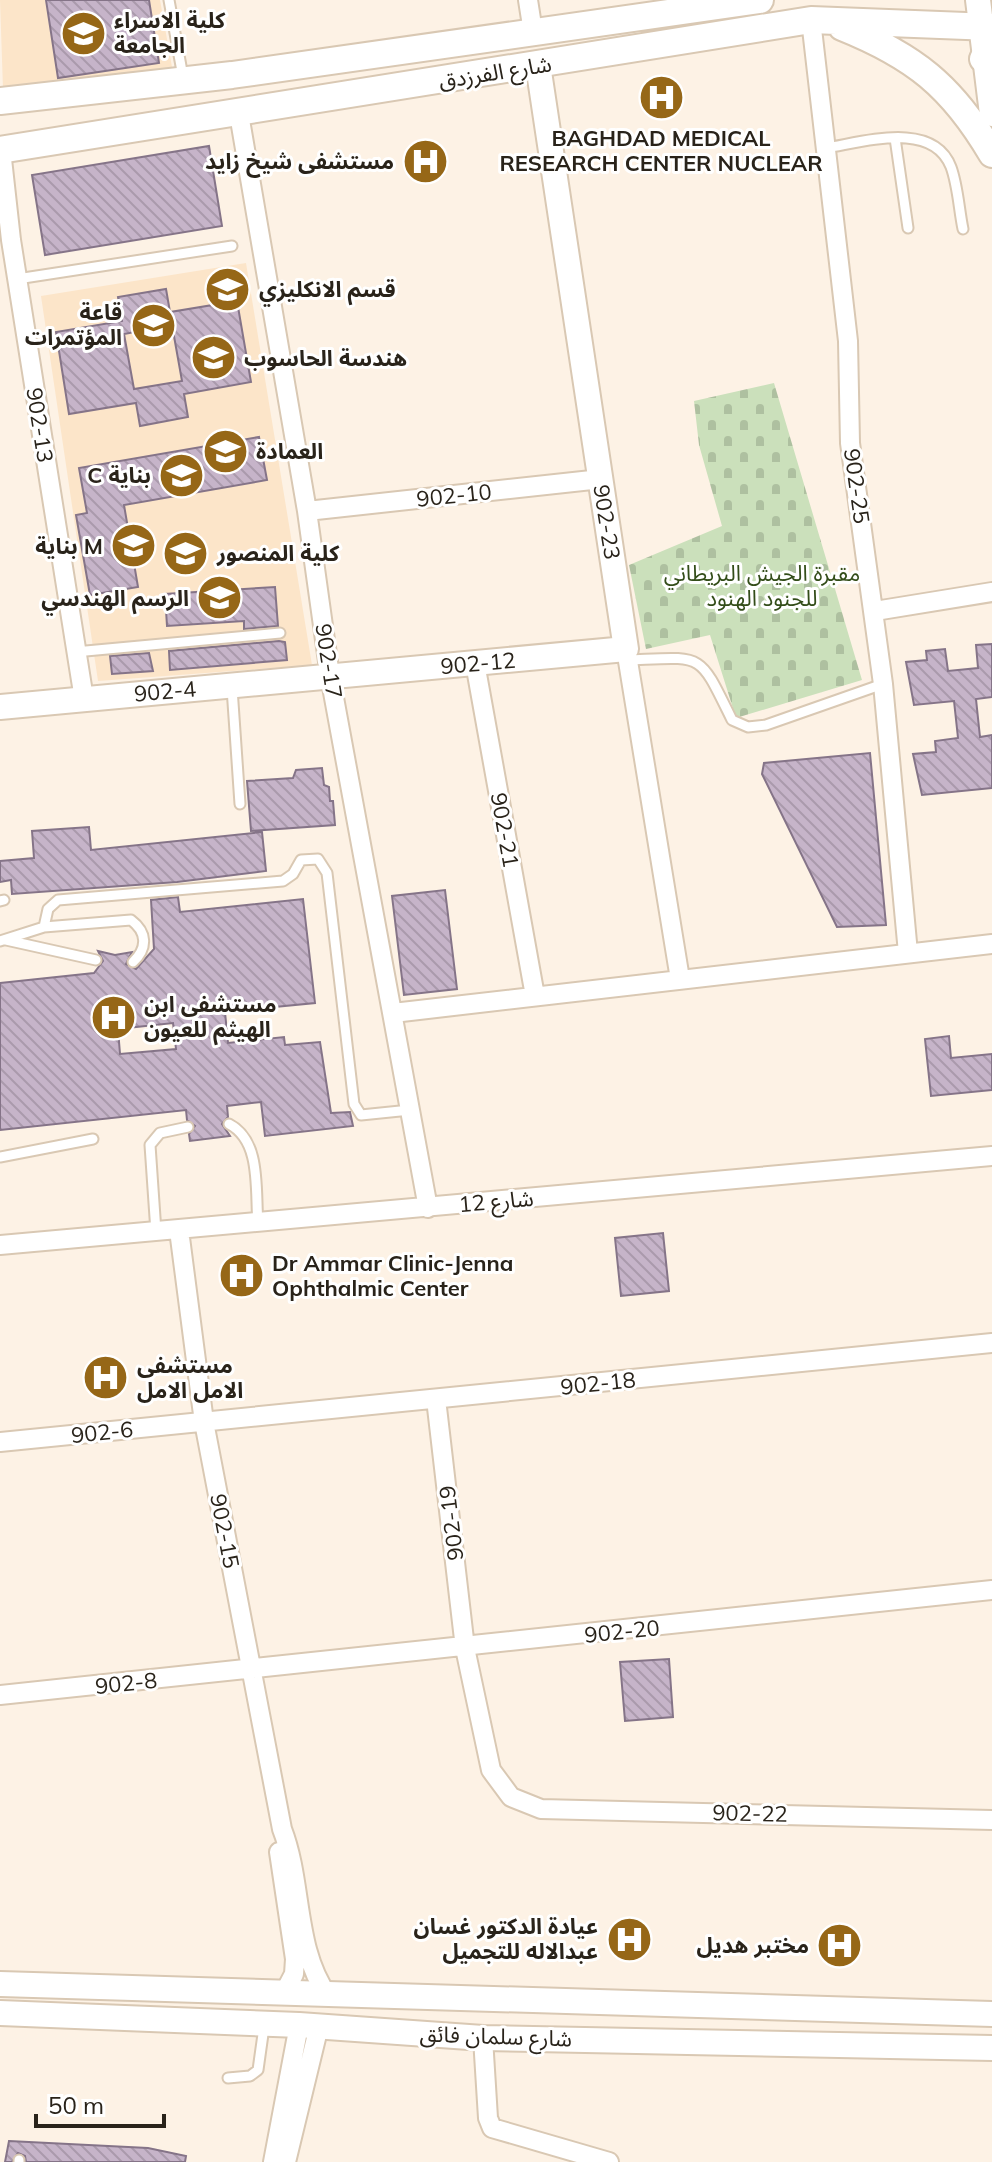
<svg xmlns="http://www.w3.org/2000/svg" width="992" height="2162" viewBox="0 0 992 2162" font-family="Mulish,'Noto Sans Arabic',sans-serif">
<style>
.built{fill:#fce5c9}
.cemetery{fill:url(#cemetery-stones)}
.building{fill:url(#building-back-hatch);stroke:#857488;stroke-width:2;fill-rule:evenodd}
.lines{fill:none;stroke-linecap:round;stroke-linejoin:round}
.lane-casing{stroke:#d9c8b3;stroke-width:13}
.street-casing{stroke:#d9c8b3;stroke-width:22}
.secondary-casing{stroke:#d9c8b3;stroke-width:28}
.primary-casing{stroke:#d9c8b3;stroke-width:30}
.lane{stroke:#fff;stroke-width:9}
.street{stroke:#fff;stroke-width:18}
.secondary{stroke:#fff;stroke-width:24}
.primary{stroke:#fff;stroke-width:26}
.labels{text-anchor:middle;stroke-width:6;stroke-linejoin:round;paint-order:stroke}
.poi-label{font-size:22px;font-weight:bold;fill:#29231a;stroke:#fff;text-anchor:start}
.street-label{font-size:22px;fill:#29231a;stroke:#fff}
.park-label{font-size:22px;fill:#334d19;stroke:#fff}
</style>
<defs>
<pattern id="cemetery-stones" width="16" height="16" patternUnits="userSpaceOnUse" patternTransform="scale(2)"><rect width="16" height="16" fill="#cbe0bb"/><path d="M2 7V4a2 2 0 0 1 4 0v3zM10 15v-3a2 2 0 0 1 4 0v3z" fill="#aec0a0"/></pattern>
<pattern id="building-back-hatch" width="6" height="6" patternUnits="userSpaceOnUse" patternTransform="scale(2)"><rect width="6" height="6" fill="#c6b4c9"/><path d="M-1 5l2 2M0 0l6 6M5-1l2 2" fill="none" stroke="#aa9aac"/></pattern>
</defs>
<rect width="100%" height="100%" fill="#fdf2e5"/>
<path class="built" d="M0 0H160L172 67 11 92 3 89Z
M246 263 312 665 98 681 41 296Z"/>
<path class="cemetery" d="M774 383 862 680 736 718 710 635 646 649 629 565 722 526 699 445 694 401Z"/>
<path class="building" d="M46 0H149L159 63 58 78Z
M209 146 222 226 45 255 32 175Z
M166 289 170 312 237 301 251 382 184 394 188 417 140 426 136 403 69 414 56 332 122 321 118 297ZM172 325 182 381 134 389 124 334Z
M259 437 267 480 124 505 138 587 90 595 76 515 87 513 79 468Z
M275 587 278 626 244 629V621L167 626 165 594Z
M279 641 285 642 287 660 170 670 169 651Z
M992 644V697L976 699 980 737 992 735V788L922 795 913 754 936 752 935 741 958 738 954 701 914 705 906 662 927 660 926 651 945 649 948 671 978 668 976 645Z
M149 653 153 671 112 674 110 656Z
M870 753 886 925 837 927 762 774 764 763Z
M322 768 324 785 329 787 330 801H333L335 825 251 831 247 781 293 778 296 770Z
M89 827 91 850 262 832 266 871 177 882 12 894 11 880 0 882V861L34 858 32 831Z
M445 890 457 989 404 995 392 896Z
M178 897 180 912 303 899 315 1003 225 1012 228 1043 284 1037 285 1045 320 1042 331 1113 350 1112 353 1126 265 1136 261 1102 227 1106 228 1117 222 1124 230 1136 190 1141 189 1134 195 1126 187 1120 186 1110 0 1130V983L94 973 103 961 98 951 115 955 132 952 126 964 136 969 154 949 151 900ZM173 1023 176 1049 120 1054 118 1029Z
M949 1036 951 1058 992 1054V1090L931 1096 925 1039Z
M663 1233 669 1291 621 1296 615 1238Z
M669 1659 673 1717 625 1721 620 1662Z
M9 2141 148 2148 186 2156 185 2162H26L25 2156 18 2153 12 2162H5Z"/>
<g class="lines">
<defs>
<path id="lane" d="M169 0 183 77
M895 138 908 228
M826 148C864 142 933 120 951 167 958 186 959 210 963 229
M17 279 232 246
M75 652 280 633
M628 660C705 657 698 651 732 720L748 727 766 725 883 684
M232 688 240 804
M0 901 4 900
M44 927 48 909 58 900 283 881 293 874 301 860 318 859 327 873 354 1104 361 1115 410 1110
M6 940 96 960
M0 941 44 927 131 920C147 932 148 948 133 962
M229 1124C262 1141 255 1191 258 1223
M0 1157 93 1139
M156 1232 150 1145 160 1133 188 1127
M228 2078 250 2076 258 2070 264 2027
M19 2162V2160"/>
<path id="street" d="M528 0 533 32
M811 20 848 341 850 443 883 684 908 953
M239 114 307 511 330 676 428 1208
M1 150 11 240 84 699
M307 511 601 479
M875 611 992 592
M626 649 680 979
M475 663 535 996
M393 1013 992 944
M179 1230 204 1422 282 1829C303 1883 294 1949 328 1996
M0 1245 992 1156
M436 1399 465 1648 491 1770 511 1797 541 1809 992 1820
M0 1442 992 1343
M0 1695 992 1590
M279 1852 295 1959 294 1974 283 1995
M483 2038 488 2118 492 2128 609 2162
M273 2162 299 2025
M286 2162 319 2026"/>
<path id="secondary" d="M978 0 992 114
M0 707 626 649 538 65
M0 1984 992 2014
M0 2013 299 2025 483 2038 992 2048"/>
<path id="primary" d="M842 27C914 56 952 86 992 154
M983 59 992 41
M0 101 232 75 760 0
M0 150 811 20 992 27"/>
</defs>
<use href="#lane" class="lane-casing"/>
<use href="#street" class="street-casing"/>
<use href="#secondary" class="secondary-casing"/>
<use href="#primary" class="primary-casing"/>
<use href="#lane" class="lane"/>
<use href="#street" class="street"/>
<use href="#secondary" class="secondary"/>
<use href="#primary" class="primary"/>
</g>
<defs>
<symbol id="university-disc" viewBox="-11 -11 22 22"><circle r="9.5" fill="#966717" stroke="#fff"/><path d="M0-5L7-2L0 1L-7-2ZM-4 1L0 2.5L4 1V4Q0 6-4 4Z" fill="#fff"/></symbol>
<symbol id="hospital-disc" viewBox="-11 -11 22 22"><circle r="9.5" fill="#966717" stroke="#fff"/><path d="M-5-5h3v3.5h4V-5h3V5h-3V1.5h-4V5h-3Z" fill="#fff"/></symbol>
</defs>
<g fill-rule="evenodd">
<use href="#university-disc" x="58" y="8" width="51" height="51"/>
<use href="#hospital-disc" x="636" y="72" width="51" height="51"/>
<use href="#hospital-disc" x="400" y="136" width="51" height="51"/>
<use href="#university-disc" x="202" y="264" width="51" height="51"/>
<use href="#university-disc" x="128" y="300" width="51" height="51"/>
<use href="#university-disc" x="188" y="332" width="51" height="51"/>
<use href="#university-disc" x="200" y="426" width="51" height="51"/>
<use href="#university-disc" x="156" y="450" width="51" height="51"/>
<use href="#university-disc" x="108" y="520" width="51" height="51"/>
<use href="#university-disc" x="160" y="528" width="51" height="51"/>
<use href="#university-disc" x="194" y="572" width="51" height="51"/>
<use href="#hospital-disc" x="88" y="992" width="51" height="51"/>
<use href="#hospital-disc" x="216" y="1250" width="51" height="51"/>
<use href="#hospital-disc" x="80" y="1352" width="51" height="51"/>
<use href="#hospital-disc" x="604" y="1914" width="51" height="51"/>
<use href="#hospital-disc" x="814" y="1920" width="51" height="51"/>
</g>
<g class="labels">
<g class="poi-label">
<text x="114" y="28">كلية الاسراء<tspan x="114" dy="25">الجامعة</tspan></text>
<text x="661" y="146" text-anchor="middle">BAGHDAD MEDICAL<tspan x="661" dy="25">RESEARCH CENTER NUCLEAR</tspan></text>
<text x="394" y="169" text-anchor="end">مستشفى شيخ زايد</text>
<text x="259" y="297">قسم الانكليزي</text>
<text x="122" y="320" text-anchor="end">قاعة<tspan x="122" dy="25">المؤتمرات</tspan></text>
<text x="244" y="366">هندسة الحاسوب</text>
<text x="256" y="459">العمادة</text>
<text x="151" y="483" text-anchor="end">C بناية</text>
<text x="103" y="554" text-anchor="end">بناية M</text>
<text x="217" y="561">كلية المنصور</text>
<text x="189" y="606" text-anchor="end">الرسم الهندسي</text>
<text x="144" y="1012">مستشفى ابن<tspan x="144" dy="25">الهيثم للعيون</tspan></text>
<text x="272" y="1271">Dr Ammar Clinic-Jenna<tspan x="272" dy="25">Ophthalmic Center</tspan></text>
<text x="137" y="1373">مستشفى<tspan x="137" dy="25">الامل الامل</tspan></text>
<text x="598" y="1934" text-anchor="end">عيادة الدكتور غسان<tspan x="598" dy="25">عبدالاله للتجميل</tspan></text>
<text x="809" y="1953" text-anchor="end">مختبر هديل</text>
</g>
<g class="street-label">
<text transform="translate(495 72) rotate(-9)" y="8">شارع الفرزدق</text>
<text transform="translate(40 425) rotate(81)" y="8">902-13</text>
<text transform="translate(857 486) rotate(82)" y="8">902-25</text>
<text transform="translate(454 495) rotate(-6)" y="8">902-10</text>
<text transform="translate(607 522) rotate(81)" y="8">902-23</text>
<text transform="translate(329 661) rotate(81)" y="8">902-17</text>
<text transform="translate(478 663) rotate(-5)" y="8">902-12</text>
<text transform="translate(165 691) rotate(-5)" y="8">902-4</text>
<text transform="translate(505 830) rotate(80)" y="8">902-21</text>
<text transform="translate(496 1201) rotate(-5)" y="8">شارع 12</text>
<text transform="translate(598 1383) rotate(-6)" y="8">902-18</text>
<text transform="translate(102 1432) rotate(-6)" y="8">902-6</text>
<text transform="translate(451 1523) rotate(-97)" y="8">902-19</text>
<text transform="translate(225 1531) rotate(79)" y="8">902-15</text>
<text transform="translate(622 1631) rotate(-6)" y="8">902-20</text>
<text transform="translate(126 1683) rotate(-6)" y="8">902-8</text>
<text transform="translate(750 1813) rotate(1)" y="8">902-22</text>
<text transform="translate(496 2036) rotate(2)" y="8">شارع سلمان فائق</text>
</g>
<g class="park-label">
<text x="762" y="581">مقبرة الجيش البريطاني<tspan x="762" dy="25">للجنود الهنود</tspan></text>
</g>
</g>
<path d="M36 2114v12h128v-12" fill="none" stroke="#29231a" stroke-width="4"/>
<text x="48" y="2114" font-size="24" fill="#29231a" stroke="#ffffff" stroke-width="6" paint-order="stroke">50 m</text>
</svg>
